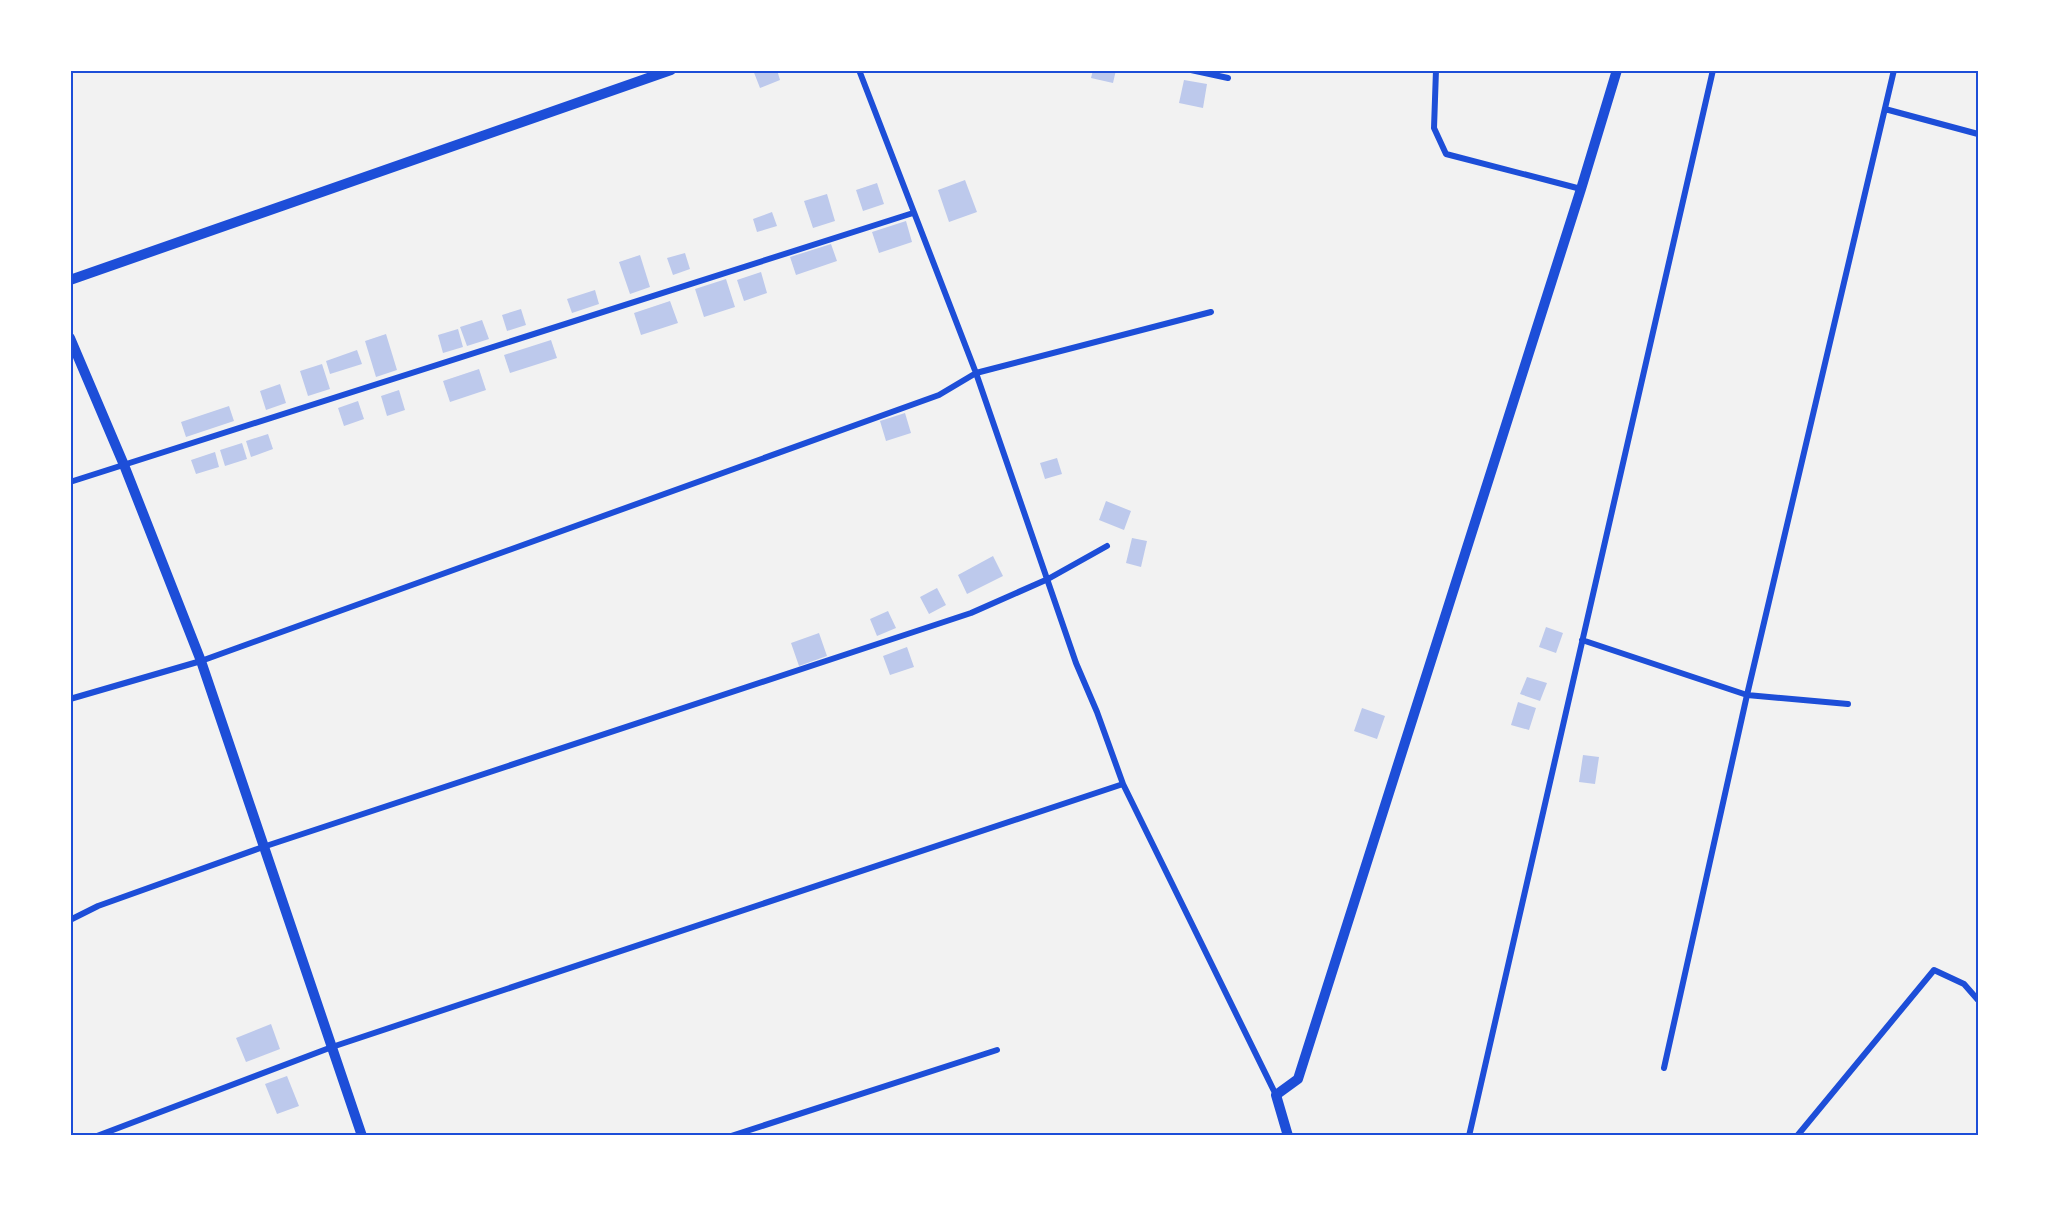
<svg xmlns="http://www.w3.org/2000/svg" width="2049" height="1206" viewBox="0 0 2049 1206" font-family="'DejaVu Sans',sans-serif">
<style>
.building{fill:#bdc9ec}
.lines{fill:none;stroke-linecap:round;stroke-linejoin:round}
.minor{stroke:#1d4ed8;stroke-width:6}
.tertiary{stroke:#1d4ed8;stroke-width:10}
.neatline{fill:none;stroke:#1d4ed8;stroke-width:2}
</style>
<rect width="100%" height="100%" fill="#f2f2f2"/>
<path class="building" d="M753 70H777L780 80 760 88Z
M1093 70H1116L1113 83 1091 78Z
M1184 80 1207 84 1203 108 1179 103Z
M965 180 977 212 949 222 938 190Z
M877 183 884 204 863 211 856 190Z
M827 194 835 221 813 228 804 201Z
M772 212 777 226 757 232 753 219Z
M906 221 912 242 879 253 872 232Z
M831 244 837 261 796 275 790 257Z
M685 253 690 269 673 275 667 258Z
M640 255 650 287 630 294 619 262Z
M761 272 767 293 744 301 737 280Z
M726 279 735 307 704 317 695 289Z
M595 290 599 304 572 313 567 299Z
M670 301 678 323 641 335 634 313Z
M521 309 526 325 507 331 502 315Z
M482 320 489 339 467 346 460 327Z
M458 329 463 347 443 353 438 335Z
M386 334 397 370 376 377 365 341Z
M551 340 557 358 510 373 504 355Z
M357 350 362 364 330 374 326 361Z
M322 364 330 389 308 396 300 371Z
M479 369 486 390 450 402 443 381Z
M280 384 286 403 266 410 260 391Z
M399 390 405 410 387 416 381 396Z
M358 401 364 419 344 426 338 408Z
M229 406 234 421 186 437 181 422Z
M905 413 911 433 886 441 880 421Z
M268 434 273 449 251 457 246 441Z
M242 443 247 459 225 466 220 450Z
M215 452 219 467 196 474 191 460Z
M1057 458 1062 474 1045 479 1040 463Z
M1106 501 1131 511 1124 530 1099 520Z
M1132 538 1147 541 1141 567 1126 563Z
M993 556 1003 576 967 594 958 575Z
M937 588 946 605 929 614 920 597Z
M888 611 896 628 877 636 870 619Z
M1546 627 1563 633 1556 653 1539 647Z
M819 633 827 656 799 666 791 643Z
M907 647 914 667 890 675 883 656Z
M1527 677 1547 683 1540 701 1520 694Z
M1518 702 1536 708 1529 730 1511 725Z
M1362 708 1385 716 1377 739 1354 731Z
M1583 755 1599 757 1595 784 1579 782Z
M271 1024 280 1049 246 1062 236 1038Z
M287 1076 299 1106 277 1114 265 1084Z"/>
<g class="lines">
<path class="minor" d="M859 70 976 373 1076 663 1097 712 1123 784 1276 1095
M1191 70 1228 78
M1436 70 1434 128 1446 154 1581 189
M1885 109 1978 134
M70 482 913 213
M1582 640 1747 695 1848 704
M70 699 201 661 939 395 976 373 1211 312
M70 920 98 906 263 847 971 613 1048 579 1107 546
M1664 1068 1747 695 1894 70
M97 1136 332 1047 1123 784
M731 1136 997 1050
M1469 1136 1713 70
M1797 1136 1934 970 1964 984 1978 1000"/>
<path class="tertiary" d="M70 280 671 70
M70 338 124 465 201 661 362 1136
M1288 1136 1276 1095 1298 1079 1581 189 1617 70"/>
</g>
<rect width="2049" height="1206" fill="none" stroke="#ffffff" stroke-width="144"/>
<rect x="72" y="72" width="1905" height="1062" class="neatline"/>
</svg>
